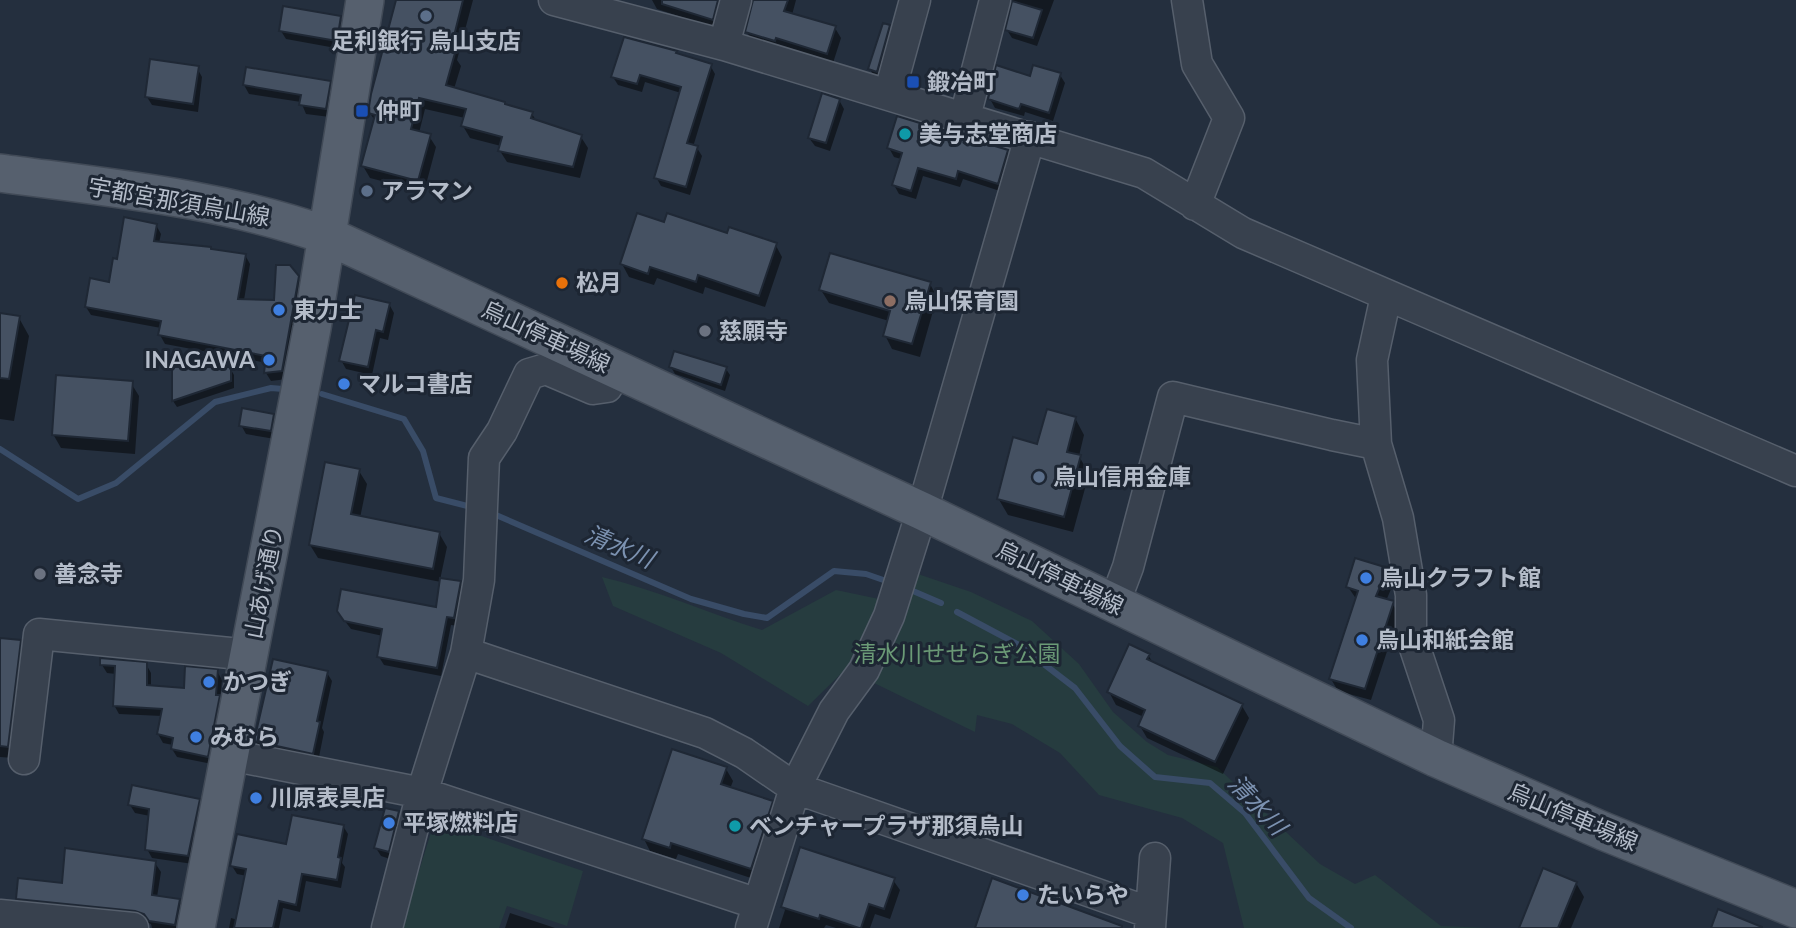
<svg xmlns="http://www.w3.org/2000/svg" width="1796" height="928" viewBox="0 0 1796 928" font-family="Lato,'Noto Sans JP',sans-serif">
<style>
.green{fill:#263c3f}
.shadow{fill:#0007}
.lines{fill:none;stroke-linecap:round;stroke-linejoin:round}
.stream{stroke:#394c67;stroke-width:6}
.building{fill:#455162;stroke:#1f2835;stroke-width:2}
.minor-casing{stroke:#565f6c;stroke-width:33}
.major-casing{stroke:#414a57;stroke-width:40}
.minor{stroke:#38414e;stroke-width:30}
.major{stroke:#56606e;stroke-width:37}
.service-dot{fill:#5c6f8a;stroke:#1d2633;stroke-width:2.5}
.transit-dot{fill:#1a4fb4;stroke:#1d2633;stroke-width:2.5}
.culture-dot{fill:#0f9aa8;stroke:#1d2633;stroke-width:2.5}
.food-dot{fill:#e8710a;stroke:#1d2633;stroke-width:2.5}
.education-dot{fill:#8d6e63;stroke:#1d2633;stroke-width:2.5}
.shop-dot{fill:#3f7fe0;stroke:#1d2633;stroke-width:2.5}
.worship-dot{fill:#6b7280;stroke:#1d2633;stroke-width:2.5}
.labels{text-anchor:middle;stroke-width:6;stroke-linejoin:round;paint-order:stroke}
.poi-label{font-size:23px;font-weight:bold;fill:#b4bcc9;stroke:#1d2633;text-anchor:start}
.street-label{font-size:23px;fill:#b4bcc9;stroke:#1d2633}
.park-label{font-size:23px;fill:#6b9a76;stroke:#1d2633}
.water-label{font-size:24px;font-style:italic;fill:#7c92b1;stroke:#1d2633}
</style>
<rect width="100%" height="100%" fill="#242f3e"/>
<path class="green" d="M918 574 971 592 1032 621 1079 664 1113 712 1147 742 1168 755 1217 767 1320 864 1355 884 1375 875 1441 926 1488 928H1244L1223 843 1182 818 1099 795 1060 753 1012 724 977 715 975 732 874 683Z
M602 577C657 590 708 613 762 630L836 590 879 599 853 662 808 706 721 653 613 606Z
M435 820 583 871 567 926 507 906 499 928H401Z"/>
<path class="shadow" d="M398 0H473L457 60 461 66 454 89 532 114 537 122 581 137 588 148 580 178 507 162 500 151 501 146 470 138 463 126 465 118 425 109 419 133 429 136 436 147 424 192 370 178 363 166 375 121 370 113Z
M652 0H728L718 29 657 9Z
M754 0H796L792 15 835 28 841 38 833 63 753 43 747 32Z
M1013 0H1054L1037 46 1012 38 1007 30Z
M340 17 345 26 341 49 286 39 281 31Z
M889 27 894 36 882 80 875 78 870 69Z
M675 52 677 55 710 65 715 74 693 147 697 148 702 156 690 195 661 186 656 177 681 93 645 82 642 92 618 85 613 77Z
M197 68 202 77 198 112 152 105 147 97Z
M1060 75 1065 83 1053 121 1025 112 1024 116 995 108 990 99 1031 78Z
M330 83 335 91 330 117 306 114 301 102 249 94 244 85Z
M839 100 844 109 830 151 815 146 809 138Z
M889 148 1007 151 1012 160 1003 192 963 179 960 187 923 176 916 199 899 194 894 185 901 159 894 157Z
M665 224 775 244 782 257 765 307 705 287 703 294 657 278 654 285 629 277 622 264Z
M156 225 161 234 159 243 245 255 250 264 244 300 276 301 298 277 303 286 287 379 271 381 266 373 267 363 165 344 160 335 161 328 91 315 86 307 110 284 118 261Z
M930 284 937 297 920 357 892 349 885 335 889 321 829 303 821 290Z
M389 304 394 313 388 340 380 338 372 375 346 369 341 360Z
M0 315 19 318 29 336 14 421 0 419Z
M671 367 726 369 730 375 725 391 675 374Z
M173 368H230L234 375V388L177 407 173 401Z
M131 383 139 396 135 454 61 448 53 434Z
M273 415 278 424 275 439 246 434 241 425Z
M1075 418 1084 435 1079 456 1089 474 1073 532 1008 515 998 498 1038 446Z
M359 471 367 484 360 518 439 533 447 547 440 580 460 582 465 591 459 626 451 625 441 676 384 665 379 657 383 636 351 629 344 620 437 609 441 582 318 558 310 545Z
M1387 570 1394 582 1386 601 1392 603 1399 615 1371 700 1338 691 1331 679 1357 600 1348 587Z
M0 640 20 642 26 654 14 758 0 757Z
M1148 655 1154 664 1242 706 1249 718 1223 774 1147 738 1140 726 1144 717 1116 705 1109 692Z
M146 664 151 673V687L185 689 217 671 222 680 220 700 224 705 212 764 177 757 172 749 173 745 163 743 158 734 162 716 119 714 114 705 116 674 107 673 102 665Z
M327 673 332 681 322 728 324 732 318 762 260 749 255 740Z
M726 769 733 781 730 789 771 802 778 814 757 880 678 854 676 859 650 851 644 839Z
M199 800 204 809 193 864 152 858 147 849 150 816 135 813 130 805Z
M398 813 403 822 393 860 381 856 376 848Z
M343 826 348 834 342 863 345 867 341 888 306 881 300 912 283 908 279 928H229L231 918 238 920 247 876 237 874 232 866Z
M155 863 161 872 157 897 179 900 185 910 181 928H152L151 924 141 920 23 908 17 899Z
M893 880 900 890 890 919 875 914 870 928H836L826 925 824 928H779L785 910 783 906Z
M1576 883 1584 897 1571 928H1520Z
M510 913 555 928H505Z"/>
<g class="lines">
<path class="stream" d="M322 394 404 419 423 451 436 498 475 508
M0 449 78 499 116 483 215 402 271 388 283 389
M489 512 691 599 744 614 767 618 834 571 866 574 892 583
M906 588 941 603
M957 612 1019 645 1075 688 1120 746 1155 777 1210 783 1245 813 1309 898 1351 928"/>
</g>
<path class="building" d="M396 0H463L450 52 455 53 446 85 505 102V104L533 112 531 118 582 135 573 167 498 151 502 137 461 126 466 109 419 98 411 129 431 134 418 181 361 166 375 115 368 113 371 94Z
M662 0H718L713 20 662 4Z
M753 0H788L784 11 836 26 827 54 776 38 775 41 745 32Z
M1012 1 1042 10 1033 38 1005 30Z
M283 6 341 16 337 41 279 31Z
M883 23 890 25 877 72 868 69Z
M624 37 677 51 676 53 712 64 687 143 698 146 686 187 654 178 681 87 640 75 637 84 611 77Z
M150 59 199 66 193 104 145 97Z
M996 65 1030 76 1033 65 1061 73 1049 113 1021 104 1019 109 988 99Z
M246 67 331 81 326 109 299 105 301 95 243 85Z
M822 93 840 99 826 143 808 138Z
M897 116 1008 150 998 184 958 171 956 179 918 168 911 191 892 185 902 153 887 148Z
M637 213 664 222 667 213 727 233 729 227 777 243 759 296 698 275 696 282 650 267 648 274 620 264Z
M124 217 157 224 154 241 211 247V249L246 254 238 299 274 300 276 265H290L299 276 282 371 264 373 266 356 158 335 161 321 85 307 90 278 109 282 113 258 117 259Z
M830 253 931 282 912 344 883 336 890 311 819 290Z
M355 295 390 303 383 332 376 330 368 367 339 361Z
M0 313 20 316 9 379 0 378Z
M674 351 727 367 721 385 669 367Z
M172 367H231V381L172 401Z
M56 375 133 381 128 441 52 435Z
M242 408 274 414 271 431 239 426Z
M1047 409 1076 417 1067 452 1081 455 1064 517 997 499 1013 437 1037 444Z
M325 462 360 469 351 514 440 532 433 569 309 545Z
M1355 558 1388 568 1376 596 1394 601 1365 689 1329 679 1358 591 1346 587Z
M440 578 461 581 454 618 447 617 437 668 377 657 382 629 344 621 337 611 341 589 436 607Z
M0 638 21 640 8 747 0 746Z
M1129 644 1150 654 1147 659 1243 704 1215 762 1138 726 1145 710 1107 692Z
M100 658 147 662V685L184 688 185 666 218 669 216 695H220L208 757 171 749 173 738 157 734 162 709 113 706 115 666 100 665Z
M273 659 328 671 317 721 320 722 313 754 254 741Z
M672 749 727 767 721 784 773 801 751 869 671 843 670 848 642 839Z
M132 785 200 799 188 856 145 850 149 809 128 805Z
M385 808 399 811 389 852 374 848Z
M292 815 344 825 338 857 341 858 337 880 302 874 296 905 279 901 273 928H234L246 869 230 866 237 834 286 844Z
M800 847 895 878 884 909 869 904 861 928H859L820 915 819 919 781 907Z
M65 848 156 861 152 895 180 899 175 925 149 921 144 914 135 911 16 899 18 878 62 883Z
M1543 868 1577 882 1558 928H1519Z
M992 878 1122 926V928H975Z
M1718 909 1762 927V928H1711Z"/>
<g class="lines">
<defs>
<path id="minor" d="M554 0 724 45 1144 173 1243 233 1796 471
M1187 0 1197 64 1229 118 1195 205
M724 45 736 0
M889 95 915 0
M965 117 995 0
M1386 296 1372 360 1376 444 1398 518 1411 595V636L1439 720 1436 758
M1114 604 1128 567 1173 397 1332 435 1376 444
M466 653 705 733 744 753 795 788 1151 913
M230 755 422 793 758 904
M24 759 39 634 250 655
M0 915 133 928
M387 928 422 793 466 653 479 580 484 458 502 431 529 374 546 369 593 389 607 387 616 370
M751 928 795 788 834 711 864 670 889 616 922 511 1030 137
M1150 928 1155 858"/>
<path id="major" d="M0 173C112 188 221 198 328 236L922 511 1436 758 1603 831 1796 909
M196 928 312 328 365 0"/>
</defs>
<use href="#minor" class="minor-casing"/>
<use href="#major" class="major-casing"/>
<use href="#minor" class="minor"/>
<use href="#major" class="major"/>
</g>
<g class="service-dot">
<circle cx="426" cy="16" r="7"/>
<circle cx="367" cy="191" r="7"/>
<circle cx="1039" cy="477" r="7"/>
</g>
<g class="transit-dot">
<rect x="906" y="75" width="14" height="14" rx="3.5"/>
<rect x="355" y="104" width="14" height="14" rx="3.5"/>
</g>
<g class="culture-dot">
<circle cx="905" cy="134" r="7"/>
<circle cx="735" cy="826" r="7"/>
</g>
<circle class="food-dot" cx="562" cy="283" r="7"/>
<circle class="education-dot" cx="890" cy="301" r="7"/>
<g class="shop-dot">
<circle cx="279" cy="310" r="7"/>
<circle cx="269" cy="360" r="7"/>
<circle cx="344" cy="384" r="7"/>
<circle cx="1366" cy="578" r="7"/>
<circle cx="1362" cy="640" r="7"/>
<circle cx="209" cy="682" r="7"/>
<circle cx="196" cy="737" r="7"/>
<circle cx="256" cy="798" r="7"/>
<circle cx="389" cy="823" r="7"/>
<circle cx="1023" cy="895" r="7"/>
</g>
<g class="worship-dot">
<circle cx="705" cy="331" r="7"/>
<circle cx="40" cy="574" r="7"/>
</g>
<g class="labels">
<g class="poi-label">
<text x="426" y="49" text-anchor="middle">足利銀行 烏山支店</text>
<text x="927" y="90">鍛冶町</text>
<text x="376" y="119">仲町</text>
<text x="919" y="142">美与志堂商店</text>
<text x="381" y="199">アラマン</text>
<text x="576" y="291">松月</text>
<text x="904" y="309">烏山保育園</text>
<text x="293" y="318">東力士</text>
<text x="719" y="339">慈願寺</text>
<text x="255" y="368" text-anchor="end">INAGAWA</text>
<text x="358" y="392">マルコ書店</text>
<text x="1053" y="485">烏山信用金庫</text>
<text x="54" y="582">善念寺</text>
<text x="1380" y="586">烏山クラフト館</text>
<text x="1376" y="648">烏山和紙会館</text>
<text x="223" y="690">かつぎ</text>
<text x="210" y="745">みむら</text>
<text x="270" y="806">川原表具店</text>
<text x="403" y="831">平塚燃料店</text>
<text x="749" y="834">ベンチャープラザ那須烏山</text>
<text x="1037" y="903">たいらや</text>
</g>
<g class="street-label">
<text transform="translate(179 202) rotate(10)" y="8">宇都宮那須烏山線</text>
<text transform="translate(546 337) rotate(25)" y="8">烏山停車場線</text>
<text transform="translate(1060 578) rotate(26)" y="8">烏山停車場線</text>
<text transform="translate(264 582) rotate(-79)" y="8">山あげ通り</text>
<text transform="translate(1573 817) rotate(23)" y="8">烏山停車場線</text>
</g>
<g class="park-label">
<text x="957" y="662">清水川せせらぎ公園</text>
</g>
<g class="water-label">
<text transform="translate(619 547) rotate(23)" y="8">清水川</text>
<text transform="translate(1257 805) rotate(47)" y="8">清水川</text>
</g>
</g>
</svg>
